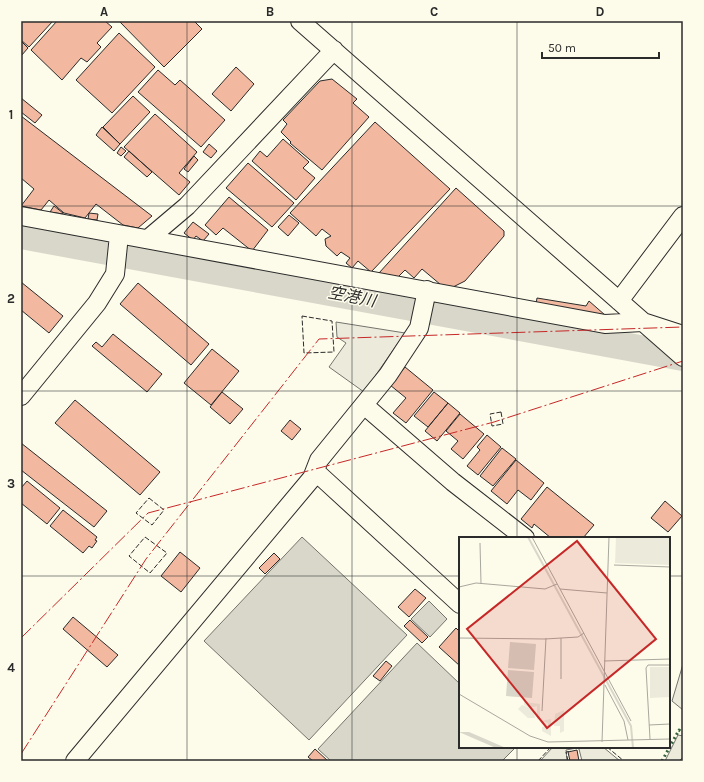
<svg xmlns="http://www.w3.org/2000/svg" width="704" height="782" viewBox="0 0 704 782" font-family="Karla,'Noto Sans JP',sans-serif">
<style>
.green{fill:#ecebdb;stroke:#74746e}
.parking{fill:#eceadb;stroke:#74746e}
.water{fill:#d8d7c9;stroke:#74746e}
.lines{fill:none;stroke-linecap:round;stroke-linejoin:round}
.river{stroke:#d8d7c9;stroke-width:28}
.building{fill:#f2b8a0;stroke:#2b2b2b}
.minor-casing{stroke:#2b2b2b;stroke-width:20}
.minor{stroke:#fdfbea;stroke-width:18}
.hedge{stroke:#34623c;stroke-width:3;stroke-dasharray:2 3;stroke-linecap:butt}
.fence{stroke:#2b2b2b;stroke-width:1;stroke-dasharray:5 2;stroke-linecap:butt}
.power{stroke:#c62828;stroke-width:1;stroke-dasharray:14 3 2 3;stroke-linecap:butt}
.grid{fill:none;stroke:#2b2b2b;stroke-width:1;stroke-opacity:0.55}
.labels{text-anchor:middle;stroke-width:3;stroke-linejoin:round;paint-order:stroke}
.water-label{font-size:16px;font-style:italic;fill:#2b2b2b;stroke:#fdfbea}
.inset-river{fill:none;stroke:#d8d7c9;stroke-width:2}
.inset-road{fill:none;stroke:#a9a89e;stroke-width:1}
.view{fill:#c62828;fill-opacity:0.15;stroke:#c62828;stroke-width:2}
.inset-edge{fill:none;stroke:#2b2b2b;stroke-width:2}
.neatline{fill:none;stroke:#2b2b2b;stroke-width:1.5}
.grid-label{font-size:13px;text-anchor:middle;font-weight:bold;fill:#2b2b2b}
</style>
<rect width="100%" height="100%" fill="#fdfbea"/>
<path class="green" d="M683 664V710L672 701Z
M678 735 683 736V757L679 761H665Z
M553 747H603L620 761H582L579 749 577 748 566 750 567 761H540Z"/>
<path class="parking" d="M336 322 405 333 364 392 329 367 346 343 337 337Z"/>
<path class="water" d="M302 537 407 635 309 740 204 641Z
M429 601 447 619 430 637 411 619Z
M417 643 460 684V747H516L502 761H331L318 749Z"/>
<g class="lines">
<path class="river" d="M21 235 683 357"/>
</g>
<path class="building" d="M21 21H53L29 47 21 40Z
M57 21H105L112 27 97 43 101 47 87 62 81 58 62 80 31 50Z
M119 21H194L202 29 164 67Z
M119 33 155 67 112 113 76 80Z
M21 41 28 48 21 56Z
M236 67 254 84 231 111 212 94Z
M158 70 175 85 180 80 225 120 201 147 138 92Z
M332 79 357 99 353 103 369 117 322 170 290 143 291 142 281 132 287 124 283 120 320 81Z
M133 96 150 112 120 144 103 127Z
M21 98 42 115 35 123 21 112Z
M155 114 197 152 179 173 190 182 179 195 124 147Z
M21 116 152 216 138 228 123 225 96 204 85 218 64 213 49 200 41 210 21 206 34 189 21 178Z
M375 122 450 189 371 272 358 261 352 268 346 263 350 258 341 252 337 256 326 246 325 239 331 236 322 229 316 236 290 213Z
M102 127 120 144 114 151 96 135Z
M283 139 309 162 303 168 315 178 296 200 252 161 260 151 267 157Z
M209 144 217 151 211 158 203 152Z
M121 147 126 151 121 156 117 153Z
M129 151 152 172 147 177 124 157Z
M194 156 198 160 188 172 184 169Z
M248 163 294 203 272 227 226 188Z
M456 188 504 231V236L465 281 453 287 441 285 422 269 414 278 405 270 398 277 379 273Z
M229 197 268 230 252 251 223 228 216 235 205 225Z
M54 206 63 213V214L50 212Z
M89 213 98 214 97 220 88 219Z
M289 215 299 223 288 236 278 227Z
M193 222 209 234 203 241 196 236 193 240 184 233Z
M21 282 63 316 49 333 21 310Z
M138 283 209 344 191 365 120 304Z
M537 298 586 306 589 301 605 315 536 304Z
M113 334 162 374 147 392 92 346 96 342 102 347Z
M212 349 239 371 211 405 184 383Z
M405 367 433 390 406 423 393 413 406 398 390 385Z
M222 392 243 409 230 424 210 407Z
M434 392 448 403 428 427 414 416Z
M75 400 160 472 140 495 55 423Z
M448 403 460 413 437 441 425 431Z
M460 414 484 434 463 459 451 449 458 441 446 431Z
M290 420 301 429 292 440 281 431Z
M487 435 501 447 478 475 467 466 480 450 477 447Z
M21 443 107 511 94 527 21 470Z
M502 448 516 459 493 486 480 476Z
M516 460 544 483 531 500 518 490 507 504 491 491Z
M27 481 60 508 47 524 21 503V488Z
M547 487 594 525 583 538H551L534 524 532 528 521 519Z
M665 501 682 516 668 532 651 518Z
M63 510 97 537 95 540 97 541 92 548 89 546 83 553 50 526Z
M180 552 200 568 181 592 161 576Z
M274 553 280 559 265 574 259 568Z
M415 589 426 598 409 617 398 607Z
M73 617 118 655 107 667 63 629Z
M410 620 428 637 422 643 404 626Z
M456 628 460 632V666L439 647Z
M386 661 392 666 380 681 373 676Z
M315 749 328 761H313L308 757Z
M577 750 579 761H570L568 752Z"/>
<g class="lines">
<defs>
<path id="minor" d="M300 21 683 357
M21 216 605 324 643 322 683 335
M148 239 187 206 334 50
M619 301 683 216
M21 396 97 303 115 274 119 235
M364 405 453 482 525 538
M315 471 460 604
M75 761 312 478 319 460 388 375 419 328 427 290"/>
</defs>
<use href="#minor" class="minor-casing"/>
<use href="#minor" class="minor"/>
<path class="hedge" d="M662 761 679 730 683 733"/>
<path class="fence" d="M302 316 332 321 334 352 304 353Z
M501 412 503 424 492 426 490 414Z
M149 498 164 510 152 525 136 513Z
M145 537 167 553 150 573 129 556Z
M607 747 624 761
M538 761 551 747
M568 761 566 752 571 751"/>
<path class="power" d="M21 638 148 513 494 422 683 361
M21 754 146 559 319 339 683 327"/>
</g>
<path class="grid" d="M187 21V761M352 21V761M517 21V538M21 206H683M21 391H683M21 576H460M669 576H683M517 747V761"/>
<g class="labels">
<g class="water-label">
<text transform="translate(352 296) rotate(11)" y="6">空港川</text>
</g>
</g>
<g transform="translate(459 537)">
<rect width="211" height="211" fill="#fdfbea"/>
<path d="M157 0H211V28L156 26ZM191 130H211V160L191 161ZM65 165 81 167V183L78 182V169L71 171 65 168ZM63 168 74 172 76 181H69L59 172ZM105 173V194L101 196V189H95L96 177ZM92 182V199L83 194V190H89V186L82 184Z" fill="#ecebdb"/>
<path d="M51 105 77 107 75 133 49 131ZM49 133 75 135 73 161 47 159ZM0 195H10L47 211H37Z" fill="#d8d7c9"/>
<path class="inset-river" d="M69 0 172 189 174 211"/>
<path class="inset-road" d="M73 0 172 184M21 6 22 47M155 28 211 30M0 50 17 46 86 52 98 47M101 52 148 56M0 101 86 102 119 100 125 96M145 124 211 122M102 142V101M146 148 165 184 169 203M0 157 71 199 89 205 211 202M83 174 87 101M190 188 211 187M191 202 187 131 189 128H211M143 205 150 0"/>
<path class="view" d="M118 4 197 102 88 191 8 92Z"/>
<rect width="211" height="211" class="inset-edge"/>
</g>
<rect width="704" height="782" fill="none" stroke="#fdfbea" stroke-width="44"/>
<path d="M542 52v6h117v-6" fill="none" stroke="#2b2b2b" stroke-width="2"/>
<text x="548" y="52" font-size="12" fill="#2b2b2b" stroke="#fdfbea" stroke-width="3" paint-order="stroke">50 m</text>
<rect x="22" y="22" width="660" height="738" class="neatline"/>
<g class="grid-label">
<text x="104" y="16">A</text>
<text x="270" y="16">B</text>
<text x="434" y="16">C</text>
<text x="600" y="16">D</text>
<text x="11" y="119">1</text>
<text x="11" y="303">2</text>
<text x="11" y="488">3</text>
<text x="11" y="672">4</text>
</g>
</svg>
